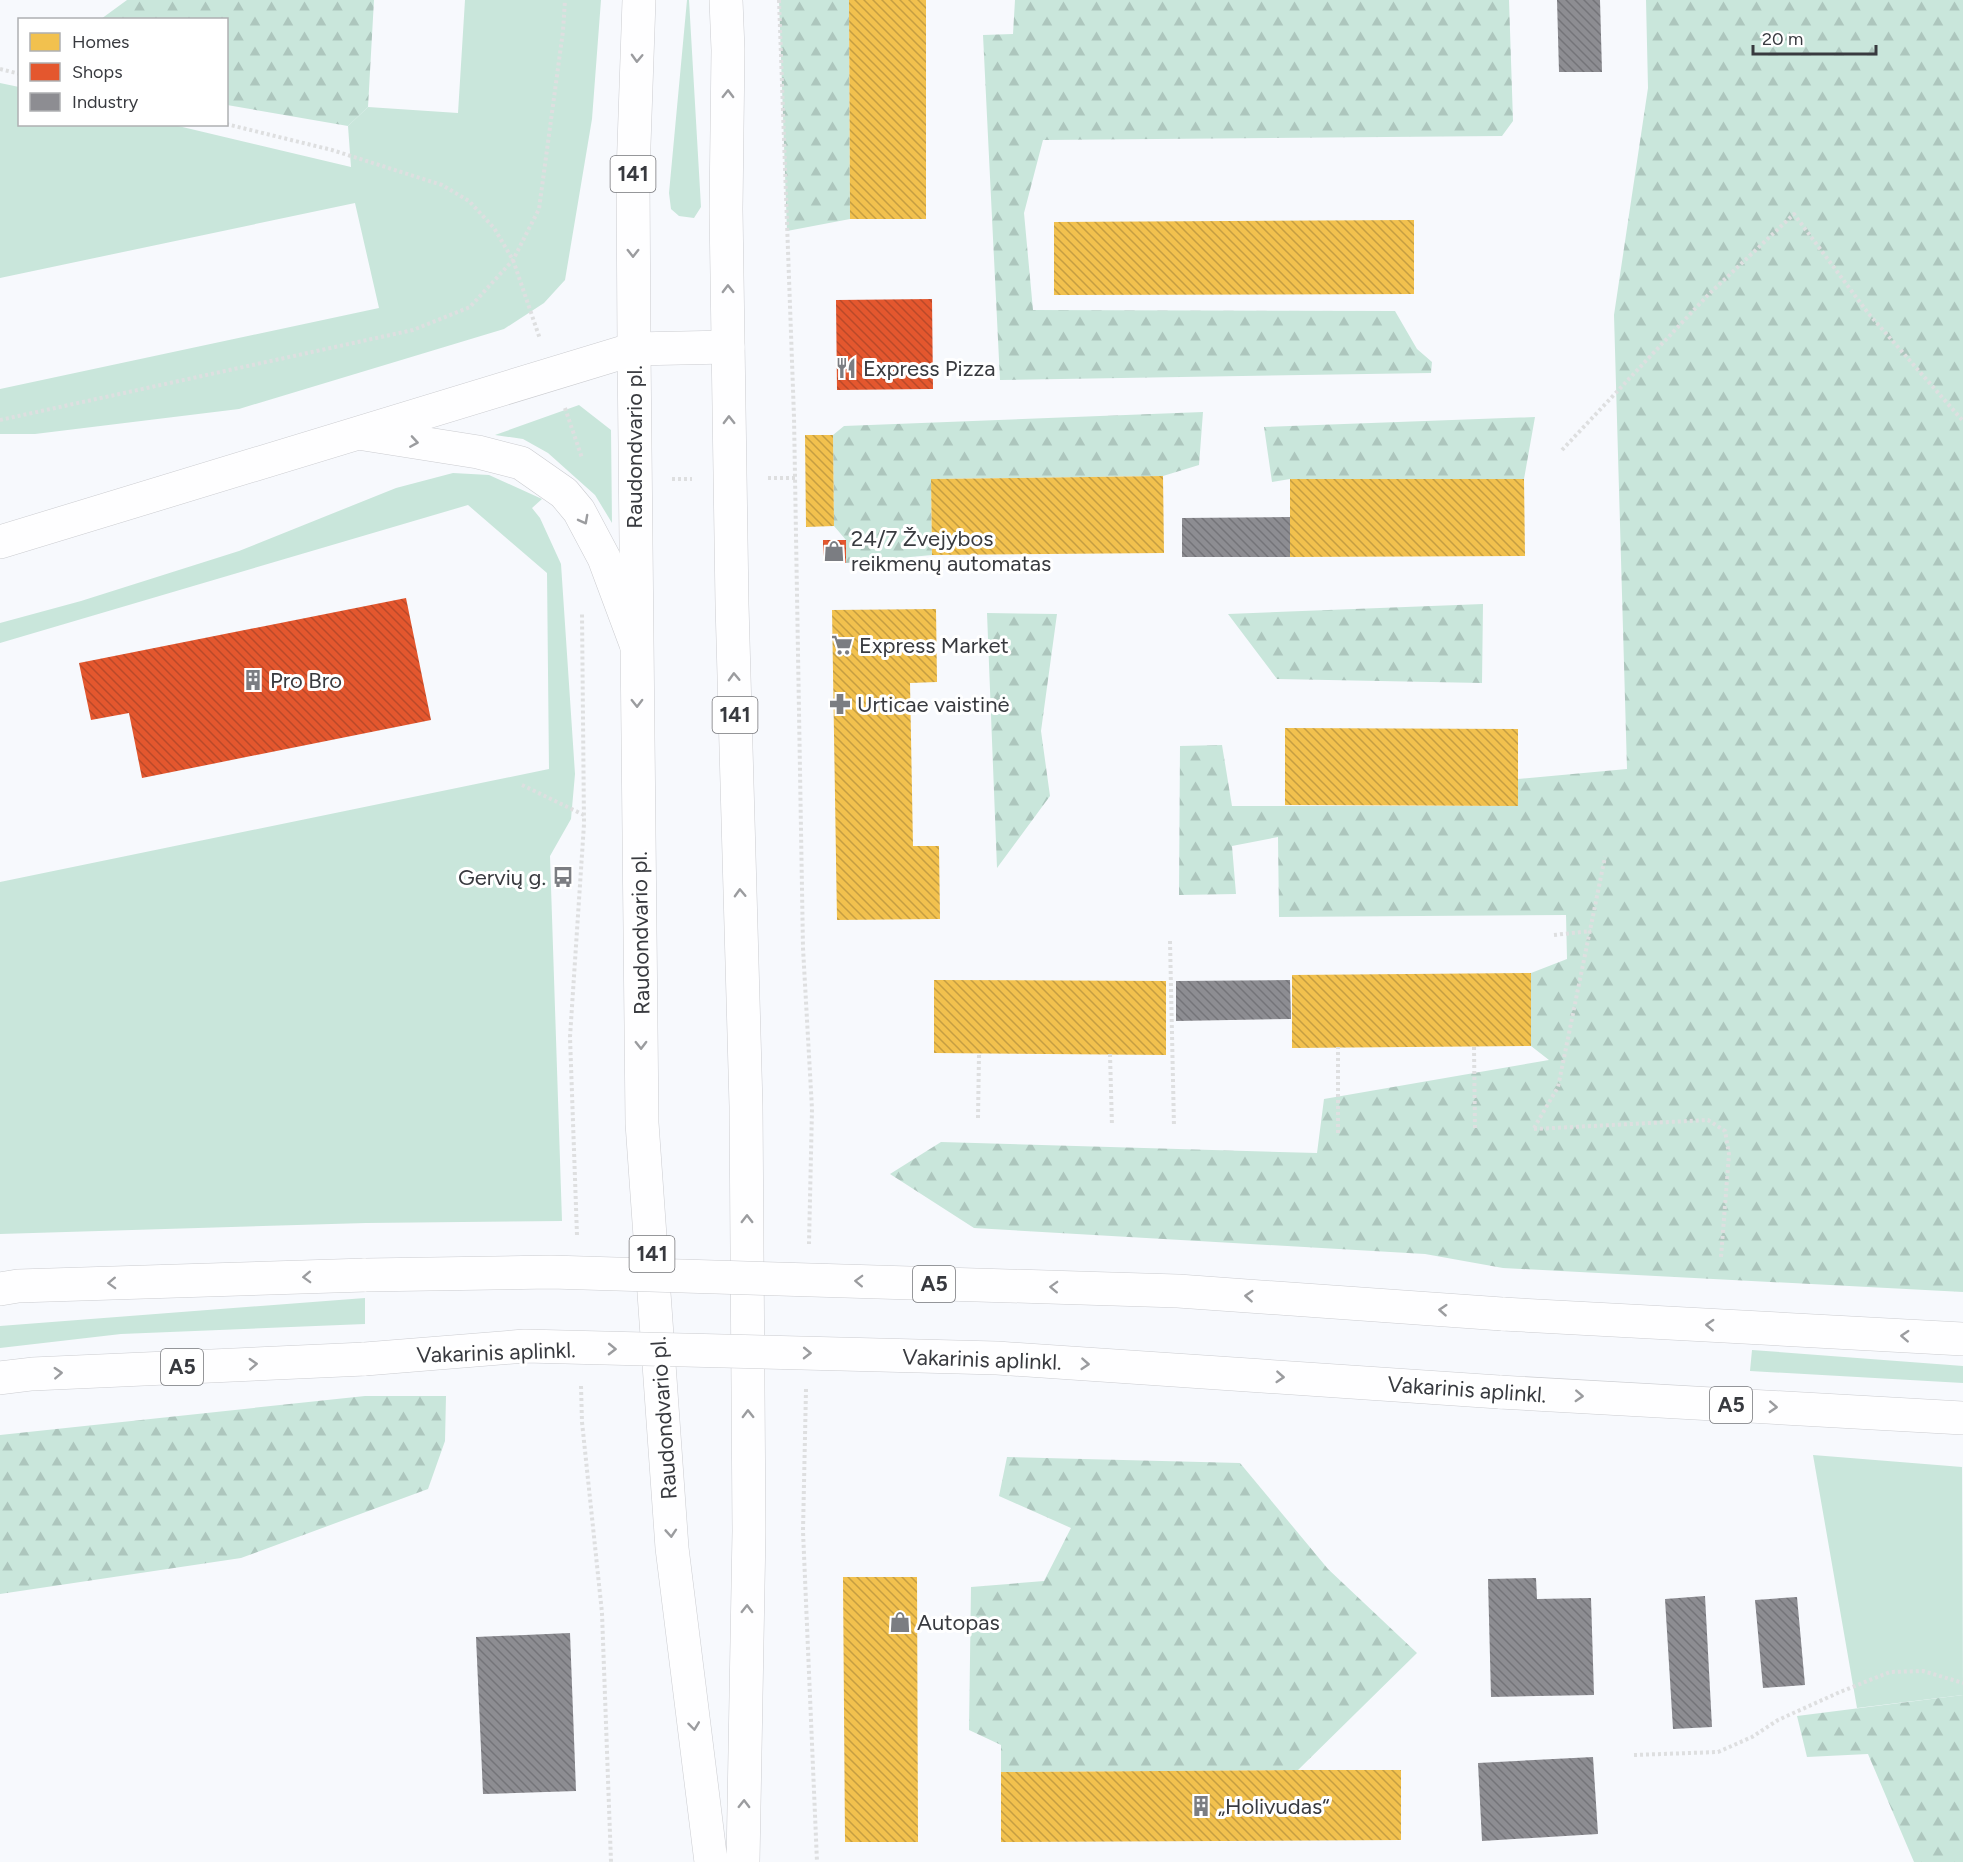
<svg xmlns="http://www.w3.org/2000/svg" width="1963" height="1862" viewBox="0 0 1963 1862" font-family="Figtree,sans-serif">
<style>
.green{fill:#c9e6db}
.forest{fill:url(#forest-firs)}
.homes{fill:url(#homes-back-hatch)}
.shops{fill:url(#shops-back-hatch)}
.industry{fill:url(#industry-back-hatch)}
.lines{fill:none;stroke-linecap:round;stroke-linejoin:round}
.major-casing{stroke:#cbccd0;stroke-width:34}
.highway-casing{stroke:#cbccd0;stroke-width:34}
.path{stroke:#dedfe0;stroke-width:4;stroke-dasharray:3 3;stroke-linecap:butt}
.major{stroke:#fefeff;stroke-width:33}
.highway{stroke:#fefeff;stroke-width:33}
.highway-bridge-casing{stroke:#cbccd0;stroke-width:34;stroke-linecap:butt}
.highway-bridge{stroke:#fefeff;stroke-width:33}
.oneway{stroke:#9b9c9f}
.labels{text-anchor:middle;stroke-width:6;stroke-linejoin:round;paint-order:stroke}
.shield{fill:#fff;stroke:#747579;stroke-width:1.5}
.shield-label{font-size:21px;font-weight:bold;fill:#383a3f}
.poi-label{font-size:22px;fill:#383a3f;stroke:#fff;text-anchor:start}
.street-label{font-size:22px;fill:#383a3f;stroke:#fff}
</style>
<defs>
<pattern id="forest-firs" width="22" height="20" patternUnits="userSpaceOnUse" patternTransform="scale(1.5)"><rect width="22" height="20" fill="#c9e6db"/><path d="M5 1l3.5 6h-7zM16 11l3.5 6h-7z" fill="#adc6bd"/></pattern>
<pattern id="homes-back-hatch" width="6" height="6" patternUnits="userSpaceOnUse" patternTransform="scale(1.5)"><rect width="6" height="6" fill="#f2c14e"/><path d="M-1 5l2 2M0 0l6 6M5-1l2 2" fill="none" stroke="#c59e42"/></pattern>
<pattern id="shops-back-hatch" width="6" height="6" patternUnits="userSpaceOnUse" patternTransform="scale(1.5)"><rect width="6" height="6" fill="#e4572e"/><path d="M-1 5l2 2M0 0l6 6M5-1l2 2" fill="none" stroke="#ba4929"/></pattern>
<pattern id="industry-back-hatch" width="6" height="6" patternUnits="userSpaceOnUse" patternTransform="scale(1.5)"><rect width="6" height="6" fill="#8d8d92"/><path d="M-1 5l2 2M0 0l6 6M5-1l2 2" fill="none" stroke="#747479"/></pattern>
</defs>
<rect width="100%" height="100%" fill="#f7f9fd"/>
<path class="green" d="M465 0H601L592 119 565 280 544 303 504 329 239 409 35 434H0V389L379 308 355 203 0 278V83L19 87 20 124 174 125 351 167 348 126 368 107 458 113Z
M687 0H689L701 207 694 218 679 216 671 209 669 193Z
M579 405 611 430 612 523 595 495 548 453 523 439 495 435Z
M453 473 489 475 542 499 532 508 540 518 561 564 575 774 571 819 550 856 562 1221 366 1223 0 1234V882L549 769 547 573 468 505 0 643V623L81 601 239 551 396 488Z
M365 1298V1324L121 1334 0 1348V1326Z
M1752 1350 1963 1366V1383L1750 1371Z
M1813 1455 1962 1467 1963 1695 1857 1708Z"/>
<path class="forest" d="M127 0H374L368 107 348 126 227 105 226 20 101 19Z
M779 0H849L850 219 787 231Z
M1015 0H1509L1513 121 1502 136 1043 140 1024 213 1033 310 1395 311 1417 349 1432 362 1431 373 1000 380 983 35 1013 34Z
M1646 0H1963V1292L1503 1268 1425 1254 974 1228 890 1174 941 1142 1317 1153 1324 1099 1549 1060 1531 1046V973L1567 959 1566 915 1279 917 1278 837 1232 846 1236 894 1179 895 1180 746 1222 745 1232 806H1518V779L1627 769 1614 315 1648 88Z
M1203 412 1199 465 1163 476 931 479 932 555 846 563V540L834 526 833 435 844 426Z
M1535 417 1524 479H1290L1272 482 1264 427Z
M1483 604 1482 683 1277 679 1228 614Z
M987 613 1057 614 1041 731 1050 796 997 868Z
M365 1396H446L445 1441 428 1489 241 1558 0 1594V1435Z
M1007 1457 1240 1463 1328 1569 1417 1653 1298 1770 1001 1772V1745L969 1730 971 1587 1044 1581 1071 1528 999 1496Z
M1963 1695V1862H1914L1868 1754 1807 1757 1797 1716Z"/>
<path class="homes" d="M849 0H926V219H850Z
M1414 220V294L1054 295V222Z
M805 435H833L834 526 806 527Z
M1163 476 1164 553 932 555 931 479Z
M1290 479H1524L1525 556 1290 557Z
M936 609 937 682 910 683 913 846H939L940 919 837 920 832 610Z
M1285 728 1518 729V806L1285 805Z
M1531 973V1046L1292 1048V975Z
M934 980 1166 981V1055L934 1053Z
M843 1577H917L918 1842H845Z
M1298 1770H1401V1840L1001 1842V1772Z"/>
<path class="shops" d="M932 299 933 389 837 390 836 300Z
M823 540H846V563H823Z
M406 598 431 720 142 778 129 713 91 720 79 663Z"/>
<path class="industry" d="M1557 0H1600L1602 72H1559Z
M1290 517V557H1182V518Z
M1290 980 1291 1019 1176 1021V981Z
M1536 1578 1537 1599 1591 1598 1594 1695 1491 1697 1488 1579Z
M1705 1596 1712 1727 1673 1729 1665 1599Z
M1797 1597 1805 1685 1763 1688 1755 1600Z
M570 1633 576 1791 483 1794 476 1637Z
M1593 1757 1598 1834 1482 1841 1478 1763Z"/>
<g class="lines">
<defs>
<path id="major" d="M639 0 633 174 634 349 642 1123 672 1548 711 1862
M726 0 728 50 726 209 732 604 746 1106 749 1531 743 1862"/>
<path id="highway" d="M364 434 478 452 521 463 564 493 579 511 604 558 636 644
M0 542 634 349 728 347
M0 1289 18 1286 366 1275
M1502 1314 1963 1339
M0 1378 32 1374 365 1359
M1499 1392 1963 1418"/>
</defs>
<use href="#major" class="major-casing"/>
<use href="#highway" class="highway-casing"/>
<path class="path" d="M779 0 794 417 803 948 812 1109 809 1244
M0 69 20 74
M226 124 332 150 442 185 469 201 494 228 513 260 540 339
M565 408 582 458
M0 420 413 330 470 307 513 260 539 209 563 31 565 0
M1562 450 1708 295 1794 214 1868 313 1963 421
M768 478H795
M672 479H692
M522 785 584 815
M1554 935 1591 931
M1170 941 1174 1127
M1474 1047 1475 1131
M1110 1054 1112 1126
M978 1118 979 1054
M1534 1128 1558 1087 1605 857
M1534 1129 1708 1120 1725 1131 1729 1154 1721 1257
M1338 1133V1047
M577 1235 570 1037 584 824 582 613
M581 1386 582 1422 602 1613 611 1862
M806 1389 803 1531 817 1862
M1634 1755 1718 1752 1752 1737 1778 1720 1840 1692 1890 1672 1923 1671 1963 1683"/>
<use href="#major" class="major"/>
<use href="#highway" class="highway"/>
<defs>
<path id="highway-bridge" d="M366 1275 551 1272 1178 1291 1502 1314
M365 1359 525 1346 997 1358 1499 1392"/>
</defs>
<use href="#highway-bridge" class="highway-bridge-casing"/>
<use href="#highway-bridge" class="highway-bridge"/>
</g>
<defs><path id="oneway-chevron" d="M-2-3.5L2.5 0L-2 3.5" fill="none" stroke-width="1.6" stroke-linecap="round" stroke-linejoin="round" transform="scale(1.5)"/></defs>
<g class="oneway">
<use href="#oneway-chevron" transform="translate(637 58) rotate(92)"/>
<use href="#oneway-chevron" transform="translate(728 94) rotate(-89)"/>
<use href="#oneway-chevron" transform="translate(633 253) rotate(90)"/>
<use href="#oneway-chevron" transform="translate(728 289) rotate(-91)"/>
<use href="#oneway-chevron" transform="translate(729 420) rotate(-91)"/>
<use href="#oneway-chevron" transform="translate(414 442) rotate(9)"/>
<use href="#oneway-chevron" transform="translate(584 520) rotate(62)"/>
<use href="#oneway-chevron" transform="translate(734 677) rotate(-92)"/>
<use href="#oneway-chevron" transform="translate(637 703) rotate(89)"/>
<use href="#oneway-chevron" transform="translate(740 893) rotate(-92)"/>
<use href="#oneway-chevron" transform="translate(641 1045) rotate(89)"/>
<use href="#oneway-chevron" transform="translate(747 1219) rotate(-90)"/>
<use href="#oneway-chevron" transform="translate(307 1277) rotate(178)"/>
<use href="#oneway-chevron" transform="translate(859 1281) rotate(-178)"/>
<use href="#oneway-chevron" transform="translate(112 1283) rotate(178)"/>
<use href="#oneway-chevron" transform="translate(1054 1287) rotate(-178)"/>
<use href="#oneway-chevron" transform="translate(1249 1296) rotate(-176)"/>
<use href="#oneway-chevron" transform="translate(1443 1310) rotate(-176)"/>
<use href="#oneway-chevron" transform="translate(1710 1325) rotate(-177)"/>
<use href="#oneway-chevron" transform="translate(1905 1336) rotate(-177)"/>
<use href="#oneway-chevron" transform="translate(612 1349) rotate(1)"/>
<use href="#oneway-chevron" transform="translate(807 1353) rotate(1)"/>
<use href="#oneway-chevron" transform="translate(253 1364) rotate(-3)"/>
<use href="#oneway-chevron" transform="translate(1085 1364) rotate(4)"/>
<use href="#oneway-chevron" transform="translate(58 1373) rotate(-3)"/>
<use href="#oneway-chevron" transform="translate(1280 1377) rotate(4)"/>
<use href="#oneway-chevron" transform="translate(1579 1396) rotate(3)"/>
<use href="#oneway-chevron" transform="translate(1773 1407) rotate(3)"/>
<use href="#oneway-chevron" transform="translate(748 1414) rotate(-91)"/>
<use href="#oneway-chevron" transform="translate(671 1533) rotate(86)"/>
<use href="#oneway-chevron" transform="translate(747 1609) rotate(-89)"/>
<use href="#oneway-chevron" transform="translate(694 1726) rotate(83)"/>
<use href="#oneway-chevron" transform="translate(744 1804) rotate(-89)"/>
</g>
<defs>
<symbol id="restaurant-bare" viewBox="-9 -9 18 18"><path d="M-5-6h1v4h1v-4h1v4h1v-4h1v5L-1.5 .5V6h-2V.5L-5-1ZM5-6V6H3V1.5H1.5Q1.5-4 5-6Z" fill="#7b7d82" stroke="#fff" stroke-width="2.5" paint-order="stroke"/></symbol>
<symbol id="shop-bare" viewBox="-9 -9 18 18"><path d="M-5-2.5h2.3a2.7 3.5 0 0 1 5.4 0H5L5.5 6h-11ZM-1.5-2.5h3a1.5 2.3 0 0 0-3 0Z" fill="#7b7d82" stroke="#fff" stroke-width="2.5" paint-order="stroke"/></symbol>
<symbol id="supermarket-bare" viewBox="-9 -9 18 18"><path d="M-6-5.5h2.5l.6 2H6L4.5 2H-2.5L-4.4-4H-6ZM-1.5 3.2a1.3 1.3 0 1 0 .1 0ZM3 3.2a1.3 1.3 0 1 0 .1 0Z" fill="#7b7d82" stroke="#fff" stroke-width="2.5" paint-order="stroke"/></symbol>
<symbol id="building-bare" viewBox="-9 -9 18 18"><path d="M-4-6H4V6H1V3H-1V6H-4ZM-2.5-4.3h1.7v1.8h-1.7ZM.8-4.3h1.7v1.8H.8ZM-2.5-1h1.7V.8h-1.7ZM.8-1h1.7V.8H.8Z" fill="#7b7d82" stroke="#fff" stroke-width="2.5" paint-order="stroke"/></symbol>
<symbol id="pharmacy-bare" viewBox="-9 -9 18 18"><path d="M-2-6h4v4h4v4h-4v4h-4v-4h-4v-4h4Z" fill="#7b7d82" stroke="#fff" stroke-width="2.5" paint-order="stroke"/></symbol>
<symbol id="bus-bare" viewBox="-9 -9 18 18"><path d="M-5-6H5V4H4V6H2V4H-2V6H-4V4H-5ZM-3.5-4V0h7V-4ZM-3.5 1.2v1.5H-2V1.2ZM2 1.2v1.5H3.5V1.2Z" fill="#7b7d82" stroke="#fff" stroke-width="2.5" paint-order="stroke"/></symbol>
</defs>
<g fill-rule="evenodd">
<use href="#restaurant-bare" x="831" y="353" width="30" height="30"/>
<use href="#shop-bare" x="819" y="536" width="30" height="30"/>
<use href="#supermarket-bare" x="827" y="630" width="30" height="30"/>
<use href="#building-bare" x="238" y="665" width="30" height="30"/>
<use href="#pharmacy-bare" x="825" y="689" width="30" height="30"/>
<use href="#bus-bare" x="548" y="862" width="30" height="30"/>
<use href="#shop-bare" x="885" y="1607" width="30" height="30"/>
<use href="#building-bare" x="1186" y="1791" width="30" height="30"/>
</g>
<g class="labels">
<g class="shield">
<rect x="610.5" y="156" width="45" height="36" rx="4.5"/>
<rect x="712.5" y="697" width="45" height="36" rx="4.5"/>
<rect x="629.5" y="1236" width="45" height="36" rx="4.5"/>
<rect x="913" y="1266" width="42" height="36" rx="4.5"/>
<rect x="161" y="1349" width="42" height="36" rx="4.5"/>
<rect x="1710" y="1387" width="42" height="36" rx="4.5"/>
</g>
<g class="shield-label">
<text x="633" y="181">141</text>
<text x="735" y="722">141</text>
<text x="652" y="1261">141</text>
<text x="934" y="1291">A5</text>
<text x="182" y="1374">A5</text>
<text x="1731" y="1412">A5</text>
</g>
<g class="poi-label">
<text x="863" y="376">Express Pizza</text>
<text x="851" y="546">24/7 Žvejybos<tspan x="851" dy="25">reikmenų automatas</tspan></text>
<text x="859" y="653">Express Market</text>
<text x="270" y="688">Pro Bro</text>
<text x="857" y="712">Urticae vaistinė</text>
<text x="546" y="885" text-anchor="end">Gervių g.</text>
<text x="917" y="1630">Autopas</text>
<text x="1218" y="1814">„Holivudas“</text>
</g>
<g class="street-label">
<text transform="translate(634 447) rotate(-90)" y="8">Raudondvario pl.</text>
<text transform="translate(640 933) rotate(-91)" y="8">Raudondvario pl.</text>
<text transform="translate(496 1352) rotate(-2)" y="8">Vakarinis aplinkl.</text>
<text transform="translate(982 1359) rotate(2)" y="8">Vakarinis aplinkl.</text>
<text transform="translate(1467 1389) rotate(4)" y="8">Vakarinis aplinkl.</text>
<text transform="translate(663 1418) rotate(-94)" y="8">Raudondvario pl.</text>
</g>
</g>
<rect x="18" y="18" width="210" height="108" fill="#ffffff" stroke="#afb0b2" stroke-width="1.5"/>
<rect x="30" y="33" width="30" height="18" fill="#f2c14e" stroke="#afb0b2" stroke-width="1.5"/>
<text x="72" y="48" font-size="18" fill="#383a3f">Homes</text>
<rect x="30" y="63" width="30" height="18" fill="#e4572e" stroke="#afb0b2" stroke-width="1.5"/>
<text x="72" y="78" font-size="18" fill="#383a3f">Shops</text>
<rect x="30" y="93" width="30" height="18" fill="#8d8d92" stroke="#afb0b2" stroke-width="1.5"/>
<text x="72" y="108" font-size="18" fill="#383a3f">Industry</text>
<path d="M1753 45v9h123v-9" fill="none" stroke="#383a3f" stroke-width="3"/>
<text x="1762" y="45" font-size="18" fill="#383a3f" stroke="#ffffff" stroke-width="4.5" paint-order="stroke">20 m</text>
</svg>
